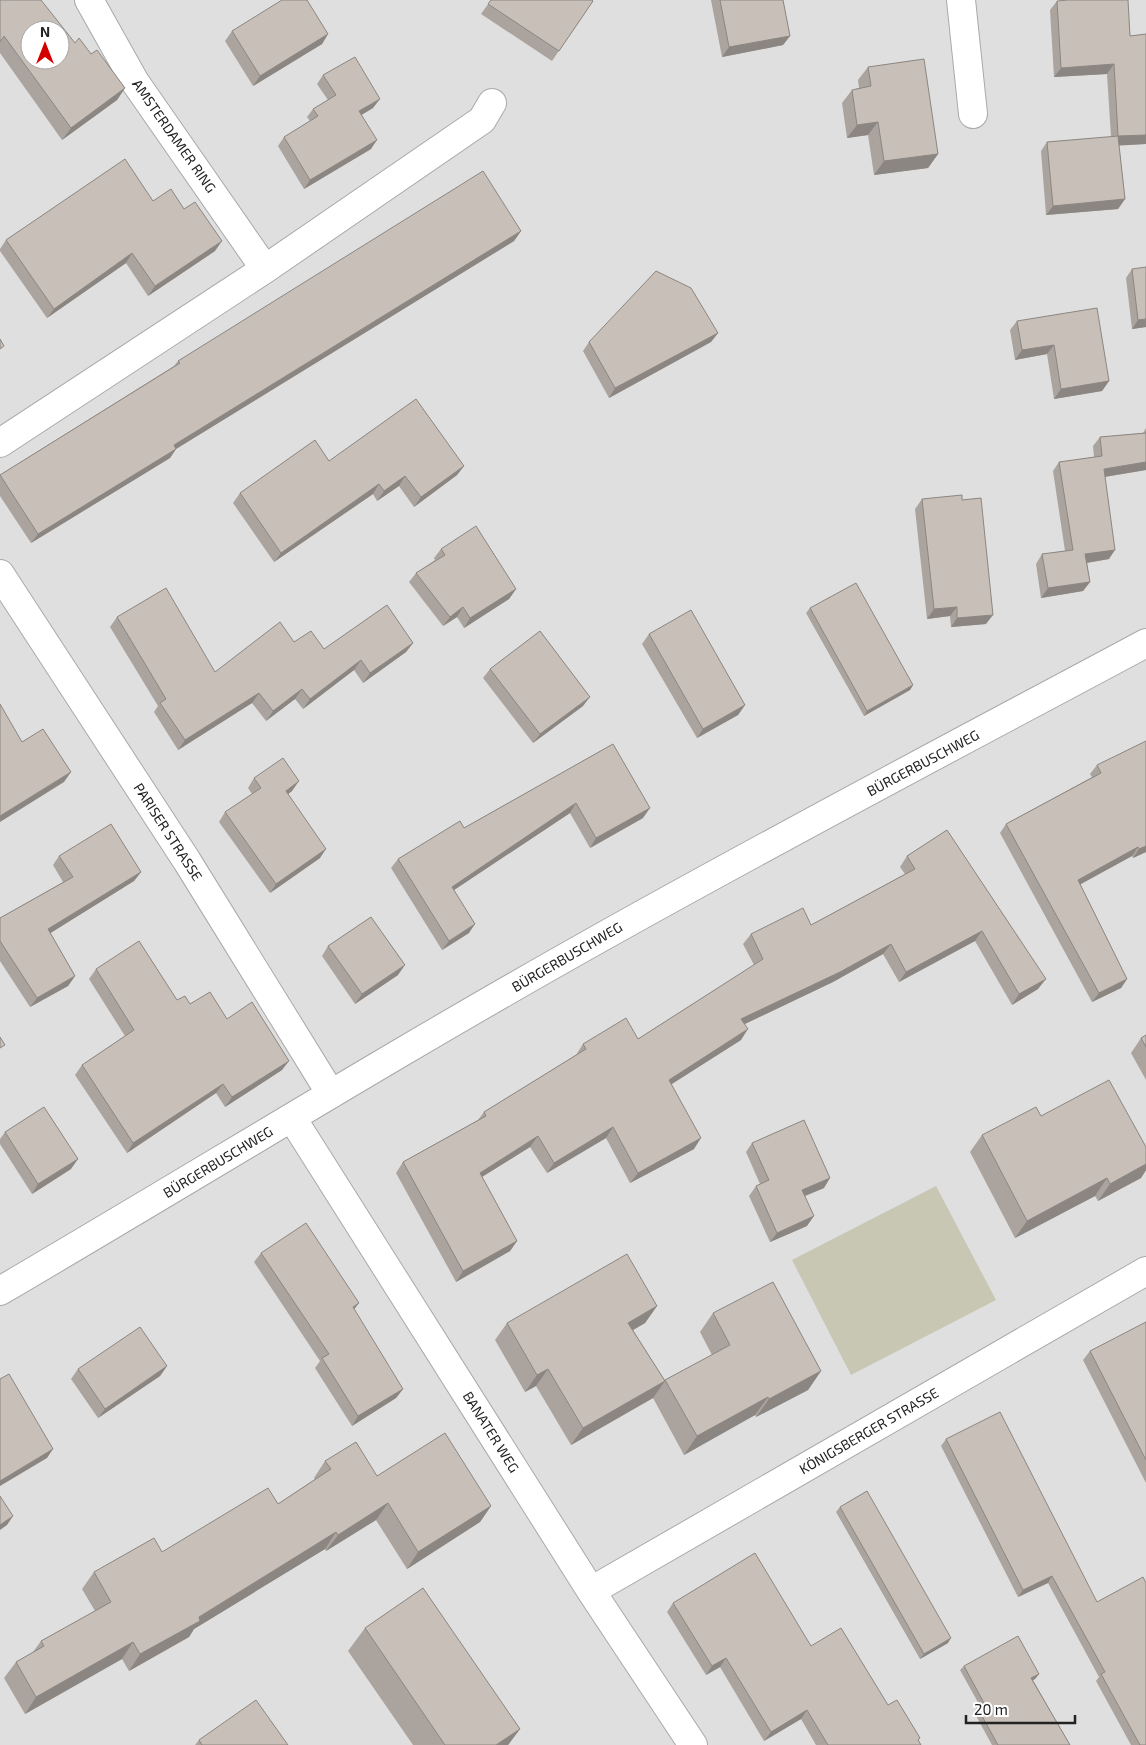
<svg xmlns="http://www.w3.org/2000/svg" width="1146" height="1745" viewBox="0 0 1146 1745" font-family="'Exo 2',sans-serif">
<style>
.residential{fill:#e0dfdf;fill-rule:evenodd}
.construction{fill:#c7c7b4}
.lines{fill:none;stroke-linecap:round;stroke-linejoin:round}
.minor-casing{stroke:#a9a9a9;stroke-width:30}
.minor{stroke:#fff;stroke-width:28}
.wall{fill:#aba49e}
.shaded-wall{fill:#8b8681}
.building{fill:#c7bfb8;stroke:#8b8681;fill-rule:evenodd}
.labels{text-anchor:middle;stroke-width:5;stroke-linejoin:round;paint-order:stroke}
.street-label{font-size:14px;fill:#222;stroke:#fff}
</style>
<rect width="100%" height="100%" fill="#f2efe9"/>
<path class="residential" d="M0 0H1146V1745H0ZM30 30H60V60H30Z"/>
<path class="construction" d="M936 1186 996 1300 851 1375 792 1260Z"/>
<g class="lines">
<defs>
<path id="minor" d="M89 0 135 82 265 269
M961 0 973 114
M0 443 265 269 482 120 492 103
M0 574 187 861 331 1094
M292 1118 591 1591 693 1745
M0 1291C198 1175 393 1054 593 942 776 839 961 742 1146 643
M591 1591 1146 1271"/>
</defs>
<use href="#minor" class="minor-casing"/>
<use href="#minor" class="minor"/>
</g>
<path class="wall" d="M0 0 75 43 91 54 125 88 117 100 62 140 0 53Z
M491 0 593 1 552 61 481 14Z
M711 0H783L790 36 783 45 722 57Z
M1057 1 1130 36 1146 34V144L1119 145 1125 199 1118 209 1046 215 1041 151 1047 142 1111 137 1107 74 1054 77 1050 10Z
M232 31 328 34 322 44 253 86 225 41Z
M868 67 938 154 928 168 874 175 868 135 847 138 842 103 852 90 859 88 858 80Z
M323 75 373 108 361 115 371 149 304 189 278 146 284 137 310 121 307 117 313 109 328 100 317 84Z
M153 201 184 209 215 251 148 296 126 263 47 318 0 251V249L6 240Z
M521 231 514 241 176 449 170 458 31 543 0 496V475L174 366 178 361Z
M1132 269 1146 327 1132 329 1126 278Z
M1017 321 1109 381 1102 391 1054 399 1047 354 1015 360 1010 330Z
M718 333 711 342 609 398 583 351 589 342Z
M1146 428V470L1105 477 1109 559 1087 563 1090 582 1083 591 1041 598 1036 564 1042 554 1065 551 1053 471 1059 462 1094 457 1093 446 1100 437 1143 433Z
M329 461 464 466 457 475 414 507 399 486 377 501 373 494 274 562 233 503 240 493Z
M922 499 962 500 986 624 951 627 950 616 927 619 915 509Z
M441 549 516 589 509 599 464 628 457 617 443 626 409 582 416 573 435 560 434 558Z
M810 608 913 685 910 690 864 716 806 613Z
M117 617 215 672 294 642 324 649 413 643 406 652 363 683 354 670 303 709 295 699 266 721 252 703 178 750 154 712 158 706 110 627Z
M649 634 745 705 738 715 697 738 642 644Z
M490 669 583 706 533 743 483 678Z
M613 744 643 818 590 848 570 813 454 890 469 933 442 950 391 868 398 859 464 828Z
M1097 765 1146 852 1133 858 1132 856 1080 884 1127 979 1121 988 1092 1002 1000 833 1006 824 1092 777 1090 774Z
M254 778 292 791 288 794 320 858 270 893 219 822 225 812 252 794 248 788Z
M947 830 1038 989 1012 1005 975 941 899 982 883 954 833 982 745 1024 741 1040 671 1084 694 1149 630 1183 606 1138 547 1173 530 1147 482 1177 517 1241 510 1251 456 1282 396 1173 403 1162 478 1120 484 1112 576 1055 583 1044 638 1039 754 965 743 944 751 934 811 925 905 874 900 867 907 856Z
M59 856 141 872 134 881 50 933 75 976 68 986 30 1007 0 961V918L63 882 53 865Z
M328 946 398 975 355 1004 322 956Z
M96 969 177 1000 190 1004 227 1019 282 1070 225 1107 216 1093 127 1153 75 1075 82 1065 125 1036 89 979Z
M1146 1035V1080L1131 1053 1141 1038Z
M1041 1116 1146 1147V1170L1141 1178 1098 1201 1095 1196 1015 1238 970 1152 982 1135Z
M5 1132 71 1169 32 1194 0 1144V1139Z
M752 1143 824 1188 805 1196 807 1226 770 1242 749 1196 756 1186 760 1184 746 1152Z
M261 1253 403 1389 396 1398 352 1426 315 1368 320 1361 254 1262Z
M657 1306 645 1323 633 1330 665 1381V1380L712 1355 700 1332 713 1313 821 1371 808 1390 756 1417 755 1415 684 1455 653 1398 571 1445 536 1386 525 1392 495 1340 507 1323Z
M1146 1323V1483L1083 1360 1090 1351Z
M167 1366 160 1376 98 1418 71 1379 78 1369Z
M946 1439 1097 1602 1146 1745H1131L1096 1681 1099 1677 1048 1583 1018 1597 941 1446Z
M325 1461 377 1476 491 1506 480 1522 407 1569 376 1520 326 1551 325 1549 194 1629 189 1637 129 1671 122 1659 25 1714 4 1678 16 1662 33 1652 41 1641 95 1611 82 1589 94 1572 162 1552 278 1504 315 1479 314 1478Z
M840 1507 948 1643 920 1659 836 1512Z
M673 1603 811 1646 888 1705 919 1741 921 1745H816L801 1719 764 1741 720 1667 706 1675 667 1612Z
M365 1628 520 1729 508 1745H413L348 1651Z
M964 1666 1039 1674 1035 1679 1033 1680 1070 1745H992L974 1712 977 1707 980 1706 960 1670Z
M199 1740 288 1745H195Z"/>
<path class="shaded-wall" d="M328 34 322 44 253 86 260 76Z
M790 36 783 45 722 57 729 47Z
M1114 64 1107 74 1054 77 1061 68Z
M125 88 117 100 62 140 71 128Z
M380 99 373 108 353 120 359 111Z
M878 122 868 135 847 138 857 125Z
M1146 135V144L1111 146 1118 136Z
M377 140 371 149 304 189 310 180Z
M938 154 928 168 874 175 884 161Z
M1125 199 1118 209 1046 215 1053 206Z
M521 231 514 241 176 449 170 458 31 543 38 534 174 445Z
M222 241 215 251 148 296 155 286Z
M132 253 126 263 47 318 54 309Z
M1146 319V327L1132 329 1138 320Z
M718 333 711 342 609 398 615 388Z
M1054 345 1047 354 1015 360 1022 350Z
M1109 381 1102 391 1054 399 1061 389Z
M1146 462V470L1097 478 1104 469Z
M464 466 457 475 414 507 421 497Z
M405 476 399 486 377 501 384 491Z
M379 484 373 494 274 562 281 553Z
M1115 550 1109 559 1079 564 1085 554Z
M1090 582 1083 591 1041 598 1048 588Z
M516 589 509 599 464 628 470 618Z
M463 607 457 617 443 626 450 617Z
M957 607 950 616 927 619 934 609Z
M993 615 986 624 951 627 957 618Z
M413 643 406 652 363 683 370 673Z
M361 660 354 670 303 709 310 699Z
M913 685 910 690 864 716 867 711Z
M302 689 295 699 266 721 273 711Z
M259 693 252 703 178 750 185 740Z
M590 697 583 706 533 743 540 734Z
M745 705 738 715 697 738 703 729Z
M71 772 64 782 0 822V816Z
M299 781 292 791 279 801 286 791Z
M576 803 570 813 445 896 452 887Z
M650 808 643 818 590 848 596 838Z
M1146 846V852L1133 858 1139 849Z
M1138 847 1132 856 1072 889 1078 880Z
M326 849 320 858 270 893 276 884Z
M141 872 134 881 41 939 48 929Z
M475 924 469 933 442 950 449 941Z
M982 931 975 941 899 982 906 972Z
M891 944 883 954 833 982 734 1029 741 1019Z
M405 965 398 975 355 1004 362 994Z
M75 976 68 986 30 1007 37 998Z
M1046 979 1038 989 1012 1005 1019 994Z
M1127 979 1121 988 1092 1002 1099 993Z
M748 1029 741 1040 661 1091 669 1080Z
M289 1061 282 1070 225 1107 232 1097Z
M223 1084 216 1093 127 1153 133 1143Z
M613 1127 606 1138 547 1173 554 1163Z
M538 1136 530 1147 472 1183 480 1173Z
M701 1138 694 1149 630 1183 638 1173Z
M78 1159 71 1169 32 1194 38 1184Z
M1146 1164V1170L1141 1178 1098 1201 1110 1184Z
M830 1178 824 1188 795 1200 802 1190Z
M1107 1178 1095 1196 1015 1238 1027 1221Z
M814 1216 807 1226 770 1242 777 1233Z
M517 1241 510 1251 456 1282 463 1271Z
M359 1303 352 1312 353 1307Z
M657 1306 645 1323 616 1340 628 1323Z
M167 1366 160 1376 98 1418 105 1409Z
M548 1369 536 1386 525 1392 537 1375Z
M821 1371 808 1390 756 1417 769 1399Z
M665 1381 653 1398 571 1445 583 1428Z
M403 1389 396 1398 352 1426 358 1416Z
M768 1397 755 1415 684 1455 697 1436Z
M53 1449 47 1458 0 1486V1481Z
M388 1503 376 1520 326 1551 338 1535Z
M491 1506 480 1522 407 1569 418 1552Z
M13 1516 7 1525 0 1530V1525Z
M336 1532 325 1549 194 1629 189 1637 129 1671 140 1654Z
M1052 1576 1048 1583 1018 1597 1023 1590Z
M951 1638 948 1643 920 1659 924 1654Z
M133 1642 122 1659 25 1714 36 1697Z
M726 1658 720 1667 706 1675 712 1666Z
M1039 1674 1035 1679 1028 1683 1031 1678Z
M807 1710 801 1719 764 1741 771 1732Z
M520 1729 508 1745H496Z"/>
<path class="building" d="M0 0H41L75 43 79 38 91 54 97 50 125 88 71 128 4 36 0 42ZM30 30H60V60H30Z
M282 0H307L328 34 260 76 232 31Z
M491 0H592L593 1 559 51 488 4Z
M720 0H783L790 36 729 47Z
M1068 0H1128L1130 36 1146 34V135L1118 136 1114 64 1061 68 1057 1Z
M355 57 380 99 359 111 377 140 310 180 284 137 318 116 313 109 336 95 323 75Z
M924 59 938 154 884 161 878 122 857 125 852 90 871 86 868 67Z
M1118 136 1125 199 1053 206 1047 142Z
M125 159 153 201 171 189 184 209 195 202 222 241 155 286 132 253 54 309 6 240Z
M483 171 521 231 174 445 176 449 38 534 0 475 180 363 178 361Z
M1146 267V319L1138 320 1132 269Z
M656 271 691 288 718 333 615 388 589 342Z
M1097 308 1109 381 1061 389 1054 345 1022 350 1017 321Z
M0 339 4 346 0 349Z
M416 399 464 466 421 497 405 476 384 491 379 484 281 553 240 493 315 440 329 461Z
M1146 433V462L1104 469 1115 550 1085 554 1090 582 1048 588 1042 554 1073 550 1059 462 1102 456 1100 437Z
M962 495V500L981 498 993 615 957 618V607L934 609 922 499Z
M476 526 516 589 470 618 463 607 450 617 416 573 445 555 441 549Z
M856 583 913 685 867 711 810 608Z
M166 588 215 672 280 622 294 642 311 631 324 649 387 605 413 643 370 673 361 660 310 699 302 689 273 711 259 693 185 740 160 703 166 699 117 617Z
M691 610 745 705 703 729 649 634Z
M540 631 590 697 540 734 490 669Z
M0 704 22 742 43 729 71 772 0 816Z
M1146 741V846L1139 849 1138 847 1078 880 1127 979 1099 993 1006 824 1101 773 1097 765Z
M613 744 650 808 596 838 576 803 452 887 475 924 449 941 398 859 460 821 464 828Z
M283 758 299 781 286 791 326 849 276 884 225 812 261 788 254 778Z
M111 824 141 872 48 929 75 976 37 998 0 941V918L73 877 59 856Z
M947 830 1046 979 1019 994 982 931 906 972 891 944 840 972 741 1019 748 1029 669 1080 701 1138 638 1173 613 1127 554 1163 538 1136 480 1173 517 1241 463 1271 403 1162 486 1116 484 1112 586 1049 583 1044 626 1018 638 1039 763 959 751 934 803 908 811 925 915 869 907 856Z
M371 917 405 965 362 994 328 946Z
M139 941 177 1000 185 996 190 1004 210 992 227 1019 252 1002 289 1061 232 1097 223 1084 133 1143 82 1065 134 1030 96 969Z
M1146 1035V1047L1141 1038Z
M0 1037 5 1045 0 1048Z
M1109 1080 1146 1147V1164L1110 1184 1107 1178 1027 1221 982 1135 1036 1107 1041 1116Z
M44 1107 78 1159 38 1184 5 1132Z
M804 1120 830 1178 802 1190 814 1216 777 1233 756 1186 769 1180 752 1143Z
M306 1223 359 1303 353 1307 403 1389 358 1416 322 1358 329 1354 261 1253Z
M627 1254 657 1306 628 1323 665 1381 583 1428 548 1369 537 1375 507 1323Z
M773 1282 821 1371 769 1399 768 1397 697 1436 665 1380 730 1345 713 1313Z
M1146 1322V1460L1090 1351Z
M140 1327 167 1366 105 1409 78 1369Z
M9 1374 53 1449 0 1481V1379Z
M1000 1412 1097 1602 1143 1577 1146 1583V1745H1140L1101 1674 1105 1672 1052 1576 1023 1590 946 1439Z
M445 1433 491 1506 418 1552 388 1503 338 1535 336 1532 199 1617 200 1621 140 1654 133 1642 36 1697 16 1662 44 1646 41 1641 111 1602 94 1572 154 1538 162 1552 268 1488 278 1504 331 1469 325 1461 356 1442 377 1476Z
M867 1491 951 1638 924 1654 840 1507Z
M0 1496 13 1516 0 1525Z
M755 1553 811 1646 841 1628 888 1705 897 1700 920 1738 918 1740 921 1745H828L807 1710 771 1732 726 1658 712 1666 673 1603Z
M423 1588 520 1729 496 1745H445L365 1628Z
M1018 1636 1039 1674 1031 1678 1070 1745H998L977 1707 984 1703 964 1666Z
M256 1700 288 1745H202L199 1740Z"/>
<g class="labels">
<g class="street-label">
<text transform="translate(174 136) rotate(55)" y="5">AMSTERDAMER RING</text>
<text transform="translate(923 763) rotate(-28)" y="5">BÜRGERBUSCHWEG</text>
<text transform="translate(168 832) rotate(57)" y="5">PARISER STRASSE</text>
<text transform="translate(567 957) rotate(-30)" y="5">BÜRGERBUSCHWEG</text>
<text transform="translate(218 1162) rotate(-31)" y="5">BÜRGERBUSCHWEG</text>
<text transform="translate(869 1431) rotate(-30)" y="5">KÖNIGSBERGER STRASSE</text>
<text transform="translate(491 1432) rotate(58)" y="5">BANATER WEG</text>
</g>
</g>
<g transform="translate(45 45)"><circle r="24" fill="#ffffff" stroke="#a7a7a7"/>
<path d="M0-4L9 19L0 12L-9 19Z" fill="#d40000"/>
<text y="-8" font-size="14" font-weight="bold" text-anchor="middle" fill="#222222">N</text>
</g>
<path d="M966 1715v8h109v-8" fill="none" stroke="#222222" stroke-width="2.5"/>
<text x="974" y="1715" font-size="15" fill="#222222" stroke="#ffffff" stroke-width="4" paint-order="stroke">20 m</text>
</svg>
